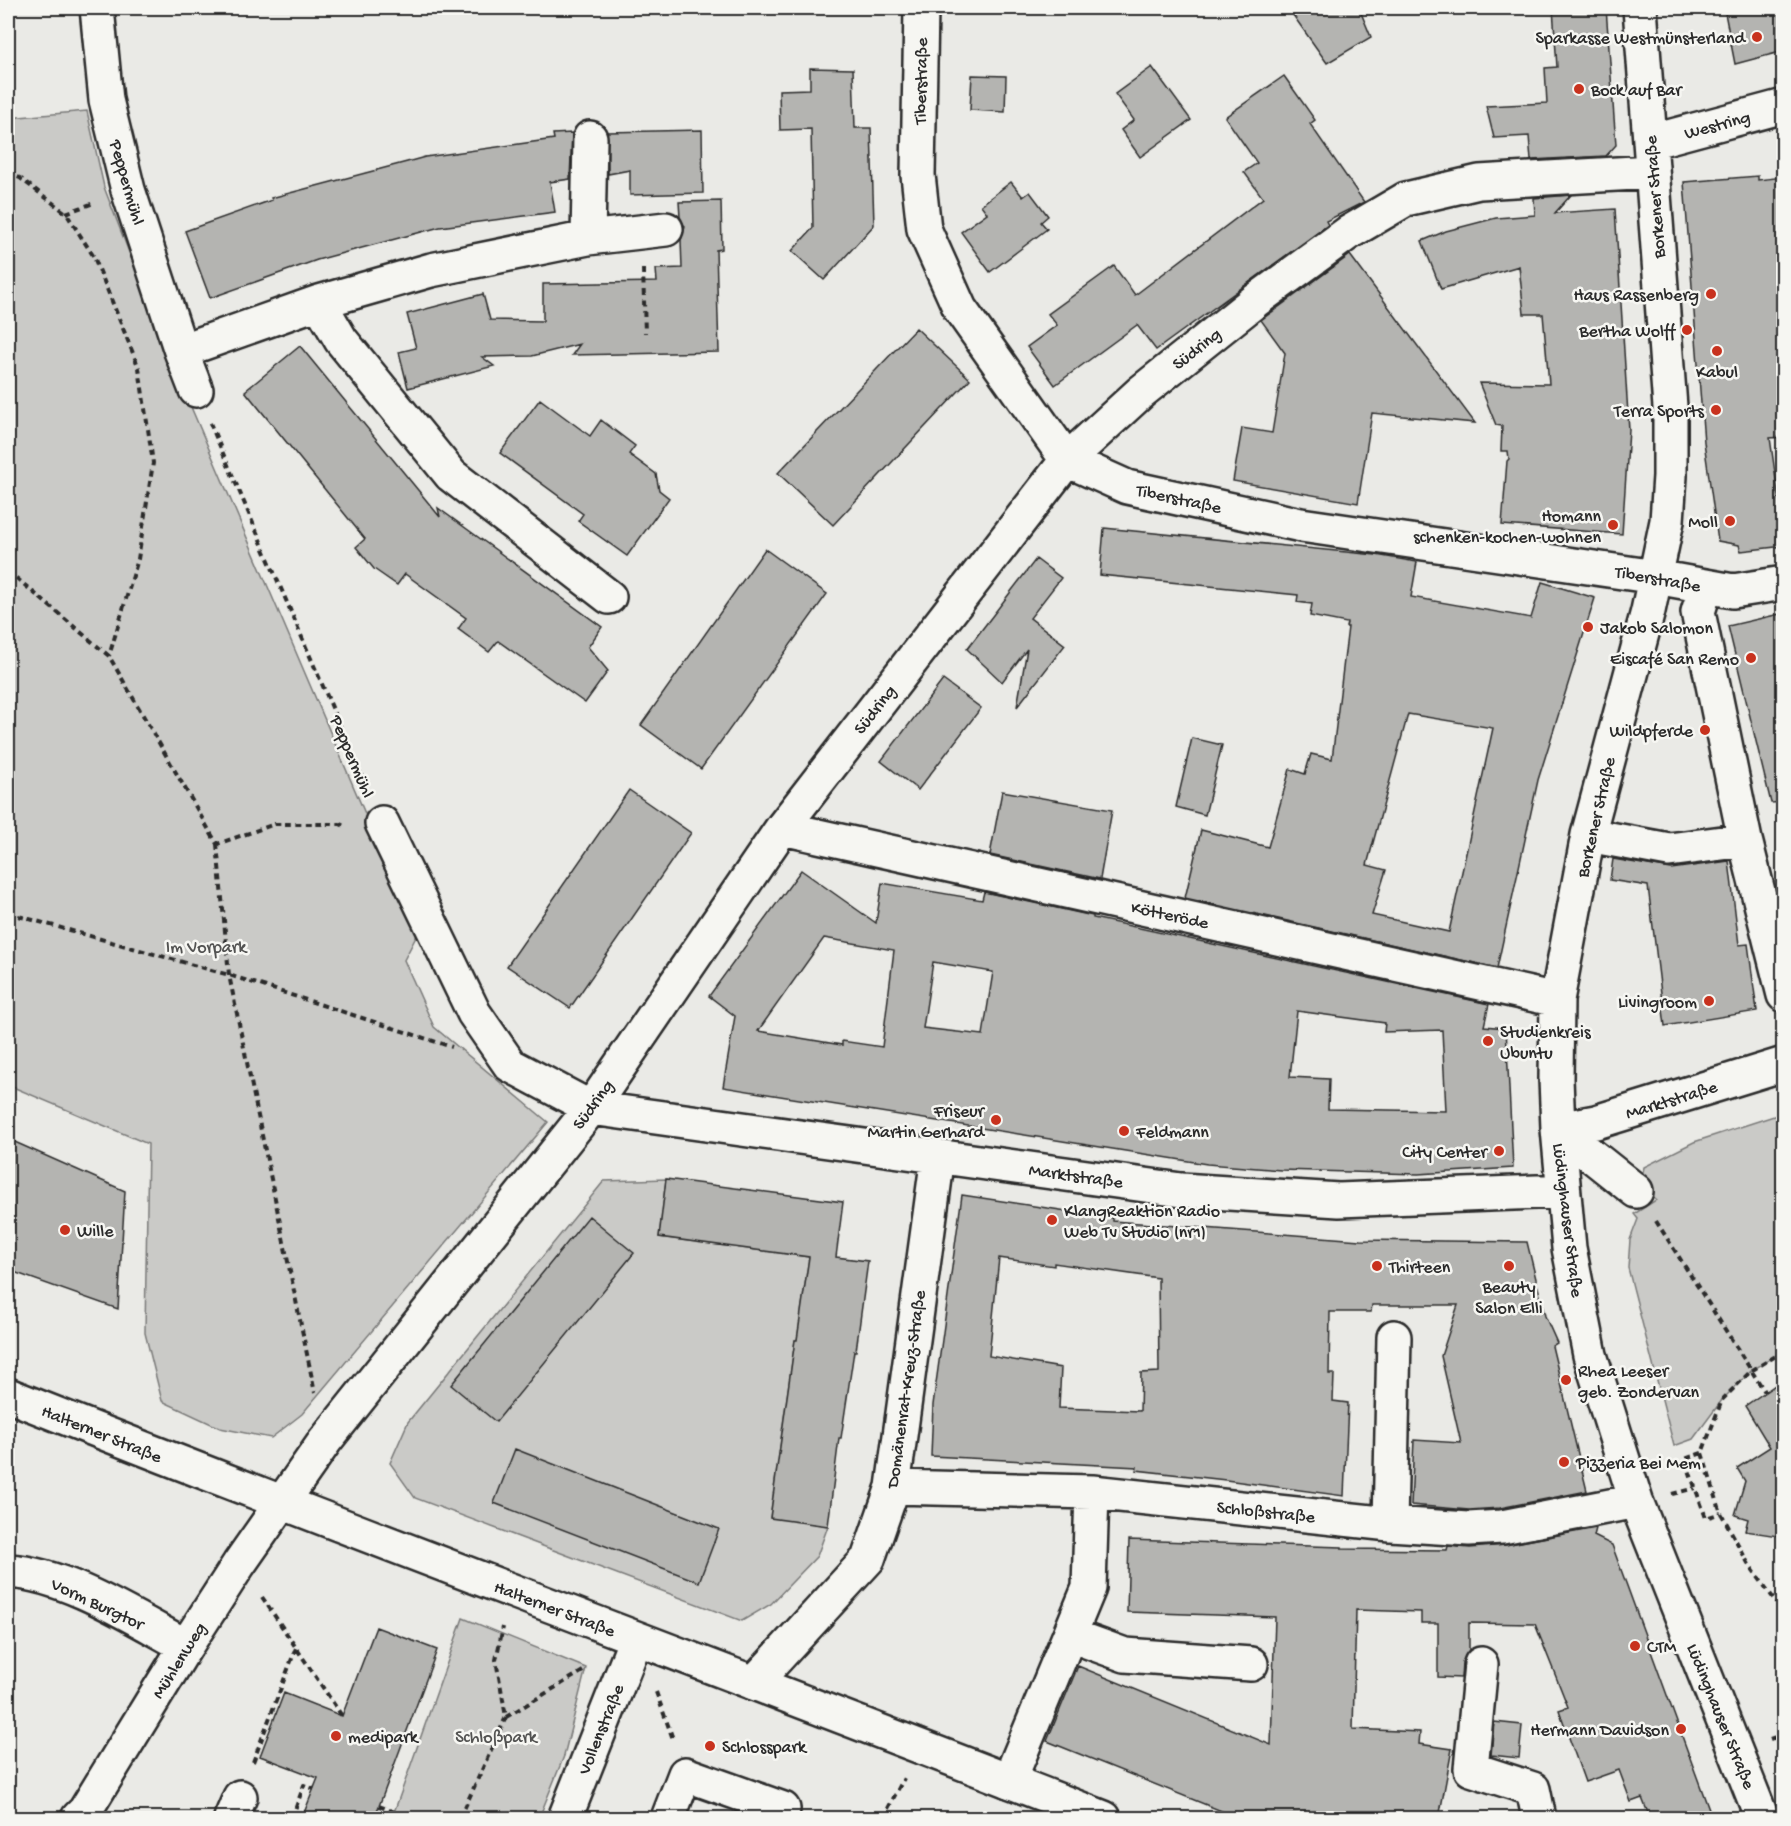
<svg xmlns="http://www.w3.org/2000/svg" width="1791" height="1826" viewBox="0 0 1791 1826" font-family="'Gochi Hand',sans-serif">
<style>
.green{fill:#cacac7;stroke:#7a7a79;stroke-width:1.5}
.building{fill:#b4b4b1;stroke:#2b2b2b;stroke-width:1.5;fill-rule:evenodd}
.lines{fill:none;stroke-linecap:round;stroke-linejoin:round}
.minor-casing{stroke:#2b2b2b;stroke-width:38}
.major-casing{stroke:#2b2b2b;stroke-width:38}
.path{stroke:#2b2b2b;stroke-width:4;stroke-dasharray:6 4.5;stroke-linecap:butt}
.minor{stroke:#f6f6f2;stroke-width:33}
.major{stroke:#f6f6f2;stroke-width:33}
.poi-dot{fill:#c8321e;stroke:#f6f6f2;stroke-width:2}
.labels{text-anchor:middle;stroke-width:5;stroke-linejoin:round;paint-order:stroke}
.poi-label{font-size:18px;fill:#2b2b2b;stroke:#f6f6f2;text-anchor:end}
.street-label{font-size:18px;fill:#2b2b2b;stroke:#f6f6f2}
.park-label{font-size:18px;fill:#535352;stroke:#f6f6f2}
</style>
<rect width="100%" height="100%" fill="#eaeae6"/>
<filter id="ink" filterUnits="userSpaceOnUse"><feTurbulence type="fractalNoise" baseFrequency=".0167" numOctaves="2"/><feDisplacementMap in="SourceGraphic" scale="12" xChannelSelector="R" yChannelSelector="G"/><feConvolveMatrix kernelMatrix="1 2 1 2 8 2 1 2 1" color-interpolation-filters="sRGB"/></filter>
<g filter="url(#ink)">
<path class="green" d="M87 111 104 187 164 344 417 935 404 960 434 1027 548 1122 302 1414 271 1438 220 1428 162 1401 145 1333 148 1144 8 1085V118Z
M1783 1113V1351L1751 1371 1722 1400 1693 1439 1674 1446 1628 1268 1630 1240 1638 1219 1634 1214 1656 1200 1642 1177 1644 1167 1694 1142Z
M666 1179 659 1237 809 1257 797 1340H795L770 1517 828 1526 817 1556 771 1604 742 1621 415 1498 390 1463 408 1422 604 1181Z
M463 1618 586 1668 564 1756 539 1818H392Z"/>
<path class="building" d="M1288 8H1359L1371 37 1327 63Z
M1553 8H1606L1616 145 1606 156 1531 160 1529 136 1494 138 1486 106 1547 103 1545 68 1557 67Z
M1724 8H1784V51L1735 64Z
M1152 67 1191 120 1140 157 1121 130 1134 120 1115 94Z
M810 68 853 69 855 128H871L874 225 824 280 792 251 813 228 811 129 780 130 779 90 810 89Z
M972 75 1006 76 1005 112 970 110Z
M1284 76 1315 120 1310 124 1364 202 1326 221 1328 225 1156 350 1137 325 1055 385 1027 347 1057 325 1048 314 1114 266 1135 295 1263 198 1244 172 1257 163 1225 117Z
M702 130 703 193 630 195V170L608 174 607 132Z
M572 133 570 179 550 182 555 212 440 227 317 260 210 298 185 231 272 200 271 198 407 162 425 157 554 139 553 134Z
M1758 176V180L1784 177V437L1770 438 1779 500H1784V546L1741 551 1739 545 1718 541 1704 442 1684 182Z
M1011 182 1023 197 1030 192 1048 216 1041 222 1047 229 990 272 961 232 987 213 981 205Z
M1571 195 1555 213 1615 209 1629 430 1622 534 1502 525 1507 461 1509 459 1508 451H1501L1502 426 1496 425 1479 383 1549 384 1543 314H1524L1519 266 1441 289 1422 241 1446 231 1496 218 1535 215 1534 198Z
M721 201 722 249 716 250 719 352 572 355 580 344 532 356 482 357 494 366 408 388 399 352 416 348 407 314 483 294 490 320 543 321V284L657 282 656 269 682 268 681 240 685 227 680 217 679 202Z
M1350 255 1475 423 1372 413 1358 503 1233 481 1242 428 1272 433 1285 353 1261 320Z
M916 328 970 379 833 525 778 473Z
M300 346 440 517 438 508 602 627 588 647 608 671 585 703 498 641 489 652 458 629 466 618 405 574 397 585 374 569 356 547 365 539 245 391Z
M540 399 590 436 601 420 635 446 629 454 656 474 659 490 669 498 627 556 578 521 583 514 500 453Z
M1104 528 1376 555 1417 562 1411 597 1531 618 1542 582 1595 598 1538 780 1497 968 1185 898 1201 830 1268 847 1290 769 1305 774 1311 754 1332 759 1348 627H1346L1347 623 1310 616 1312 604 1297 602 1298 595 1100 575ZM1408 714 1493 728 1449 932 1372 915 1386 870 1367 865Z
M765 549 827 594 701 769 641 725Z
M1036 559 1061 578 1030 618 1065 645 1017 707 1027 649 1002 682 967 649Z
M1784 613V802L1771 803 1728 626Z
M943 680 981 708 918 790 881 761Z
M1192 738 1222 745 1205 815 1176 807Z
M629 790 691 833 570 1008 507 966Z
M1002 791 1112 810 1100 879 990 855Z
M1613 859 1671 869 1729 861 1739 945 1748 944 1757 1011 1665 1026 1648 886 1610 880Z
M801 870 876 923 882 883 982 900 984 892 1093 916V918L1489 1004 1484 1026 1506 1028 1513 1168 1418 1174 1281 1170 1207 1164 723 1087 735 1016 709 996ZM824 938 894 950 882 1047 842 1041V1045L758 1031ZM933 962 993 972 983 1035 923 1028ZM1297 1011 1385 1023 1384 1032 1442 1030 1446 1111 1328 1109 1329 1079 1290 1077Z
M8 1139 125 1191 118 1309 8 1270Z
M666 1179 843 1202 836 1257 868 1261 856 1351H854L841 1438H839L828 1526 770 1518 795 1340H797L809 1257 659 1237Z
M962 1195 1113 1218V1221L1360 1240 1527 1242 1545 1316 1557 1343 1552 1346 1587 1491 1500 1508 1469 1510 1411 1505 1414 1440 1461 1443 1441 1356 1458 1305H1372L1371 1312H1330L1329 1374H1334L1333 1401 1348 1403 1344 1496 1226 1480 1136 1470 1137 1467 931 1456 933 1405ZM999 1258 1054 1266V1263L1158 1278 1159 1372 1141 1373 1140 1411 1059 1408 1061 1368 989 1356Z
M589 1216 634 1253 496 1422 451 1385Z
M1784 1379V1537L1745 1531 1748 1519 1735 1515 1745 1481 1737 1468 1770 1447 1745 1406Z
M515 1449 719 1529 699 1582 494 1503Z
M1596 1528 1594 1536 1612 1545 1712 1818H1650L1642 1798 1631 1802 1619 1770 1585 1782 1559 1710 1568 1707 1535 1624 1469 1623V1650L1462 1662 1461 1678 1438 1677V1623H1421V1612L1356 1610 1353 1729 1420 1732 1419 1744 1452 1749 1439 1818H1239L1047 1741 1078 1666 1271 1745 1275 1617 1127 1612 1129 1540 1342 1547V1549L1447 1550 1448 1546 1470 1548 1505 1545Z
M376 1627 437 1650 379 1806 374 1818H302L318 1778 260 1756 284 1693 342 1716Z
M1494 1722 1522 1725 1519 1758 1491 1755Z"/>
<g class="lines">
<defs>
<path id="minor" d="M97 8 106 100 128 190 181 351 196 390
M921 8 918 175 924 229 960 309 1067 460 1127 487 1301 525 1656 577 1733 591 1784 583
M1640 8 1670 407V476L1667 521 1648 611 1588 835 1557 1000 1556 1079 1558 1129 1569 1248 1590 1355 1636 1501 1762 1818
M1650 142 1784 106
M588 238 590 138
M319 302 341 340 451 475 609 597
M181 351 319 302 431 270 588 238 666 229
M1706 586 1698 612 1745 840 1784 995
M382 823 474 1013 510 1065 591 1108 1181 1190 1339 1200 1563 1191
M782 828 1557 1000
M1588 835 1669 850 1745 840
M1558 1129 1596 1122 1784 1064
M1558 1129 1636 1191
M893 1487 1092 1492 1390 1524 1469 1529 1502 1527 1636 1501
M1390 1524 1394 1337
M8 1571C66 1574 134 1618 186 1646
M1070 1635 1125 1655 1251 1664
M1481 1664 1471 1769 1533 1789 1539 1818
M754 1683 868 1559 893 1487 938 1156
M1009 1781 1089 1588 1092 1492
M78 1818 85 1811 186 1646 239 1564 325 1441 591 1108 782 828 1067 460 1141 392 1255 301 1348 233 1406 199 1479 182 1652 172
M231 1818 240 1797
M565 1818 636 1639
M668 1818 685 1774 783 1809 780 1818"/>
<path id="major" d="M8 1395C371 1540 739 1675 1104 1818"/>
</defs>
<use href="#minor" class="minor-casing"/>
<use href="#major" class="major-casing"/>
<path class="path" d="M8 173 20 178 66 213 94 257 139 368 153 463 138 559 109 656
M66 213 94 203
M643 269 645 333
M210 423 367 789
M8 571 109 656 217 844 275 824H340L347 827
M217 844 229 975 315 1393
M8 913 229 975 452 1047
M1656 1221 1765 1392
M1784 1351 1751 1371 1722 1400 1702 1453 1721 1513 1748 1563 1784 1613
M1702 1453 1685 1459 1706 1518 1721 1513
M1672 1494 1695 1488
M262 1597 342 1716
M656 1692 673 1739
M506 1717 583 1671
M1770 1740 1784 1735
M253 1762 296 1648
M379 1806 410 1818
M292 1818 304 1785 314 1789
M460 1818 506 1717 496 1660 503 1627
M883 1818 904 1778"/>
<use href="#minor" class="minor"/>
<use href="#major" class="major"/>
</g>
</g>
<g class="poi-dot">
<circle cx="1757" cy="37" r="6"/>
<circle cx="1579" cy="89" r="6"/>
<circle cx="1711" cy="294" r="6"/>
<circle cx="1687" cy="330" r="6"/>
<circle cx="1717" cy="351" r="6"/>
<circle cx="1716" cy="410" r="6"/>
<circle cx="1730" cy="521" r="6"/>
<circle cx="1613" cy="525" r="6"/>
<circle cx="1588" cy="627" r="6"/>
<circle cx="1751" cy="658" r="6"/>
<circle cx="1705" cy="730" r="6"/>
<circle cx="1709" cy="1001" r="6"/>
<circle cx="1488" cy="1041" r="6"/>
<circle cx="996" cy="1120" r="6"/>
<circle cx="1124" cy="1131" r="6"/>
<circle cx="1499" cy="1151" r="6"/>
<circle cx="1052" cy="1220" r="6"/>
<circle cx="65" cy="1230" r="6"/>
<circle cx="1377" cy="1266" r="6"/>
<circle cx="1509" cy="1266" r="6"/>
<circle cx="1566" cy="1380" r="6"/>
<circle cx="1564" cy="1462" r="6"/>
<circle cx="1635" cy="1646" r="6"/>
<circle cx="1681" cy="1729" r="6"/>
<circle cx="336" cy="1736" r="6"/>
<circle cx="710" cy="1746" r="6"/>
</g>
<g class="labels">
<g class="poi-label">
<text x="1745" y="43">Sparkasse Westmünsterland</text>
<text x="1591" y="95" text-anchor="start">Bock auf Bar</text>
<text x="1699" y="300">Haus Rassenberg</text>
<text x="1675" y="336">Bertha Wolff</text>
<text x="1717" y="377" text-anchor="middle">Kabul</text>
<text x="1704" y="416">Terra Sports</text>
<text x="1601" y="521">Homann<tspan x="1601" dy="21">schenken-kochen-wohnen</tspan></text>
<text x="1718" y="527">Moll</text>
<text x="1600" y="633" text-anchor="start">Jakob Salomon</text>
<text x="1739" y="664">Eiscafé San Remo</text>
<text x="1693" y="736">Wildpferde</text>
<text x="1697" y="1007">Livingroom</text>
<text x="1500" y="1037" text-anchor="start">Studienkreis<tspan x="1500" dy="21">Ubuntu</tspan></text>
<text x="984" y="1116">Friseur<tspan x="984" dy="21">Martin Gerhard</tspan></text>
<text x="1136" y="1137" text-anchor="start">Feldmann</text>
<text x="1487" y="1157">City Center</text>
<text x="1064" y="1216" text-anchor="start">KlangReaktion Radio<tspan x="1064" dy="21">Web Tv Studio (nr1)</tspan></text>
<text x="77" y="1236" text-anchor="start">Wille</text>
<text x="1389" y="1272" text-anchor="start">Thirteen</text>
<text x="1509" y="1292" text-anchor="middle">Beauty<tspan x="1509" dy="21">Salon Elli</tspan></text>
<text x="1578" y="1376" text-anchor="start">Rhea Leeser<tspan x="1578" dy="21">geb. Zondervan</tspan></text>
<text x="1576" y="1468" text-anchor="start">Pizzeria Bei Mem</text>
<text x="1647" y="1652" text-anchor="start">CTM</text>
<text x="1669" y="1735">Hermann Davidson</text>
<text x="348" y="1742" text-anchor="start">medipark</text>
<text x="722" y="1752" text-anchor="start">Schlosspark</text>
</g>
<g class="street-label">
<text transform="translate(920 81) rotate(-89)" y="6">Tiberstraße</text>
<text transform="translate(1717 124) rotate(-15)" y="6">Westring</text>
<text transform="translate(128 182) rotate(74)" y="6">Peppermühl</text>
<text transform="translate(1654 197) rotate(-94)" y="6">Borkener Straße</text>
<text transform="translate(1196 348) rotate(-38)" y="6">Südring</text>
<text transform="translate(1179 498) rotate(12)" y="6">Tiberstraße</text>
<text transform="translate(1658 578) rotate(10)" y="6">Tiberstraße</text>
<text transform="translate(874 709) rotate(-52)" y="6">Südring</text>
<text transform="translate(353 756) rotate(67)" y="6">Peppermühl</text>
<text transform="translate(1595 817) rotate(-77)" y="6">Borkener Straße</text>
<text transform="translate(1170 914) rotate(12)" y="6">Kötteröde</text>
<text transform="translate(1671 1099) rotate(-17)" y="6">Marktstraße</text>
<text transform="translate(592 1104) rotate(-54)" y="6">Südring</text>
<text transform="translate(1076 1175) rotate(8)" y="6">Marktstraße</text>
<text transform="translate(1569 1220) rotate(83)" y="6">Lüdinghauser Straße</text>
<text transform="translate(905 1389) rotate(-82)" y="6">Domänenrat-Kreuz-Straße</text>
<text transform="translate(102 1433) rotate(22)" y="6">Halterner Straße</text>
<text transform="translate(1266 1511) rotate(6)" y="6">Schloßstraße</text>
<text transform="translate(98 1603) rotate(25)" y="6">Vorm Burgtor</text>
<text transform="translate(555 1608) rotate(21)" y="6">Halterner Straße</text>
<text transform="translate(178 1660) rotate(-58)" y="6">Mühlenweg</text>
<text transform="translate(1722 1716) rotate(68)" y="6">Lüdinghauser Straße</text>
<text transform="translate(600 1729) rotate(-68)" y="6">Vollenstraße</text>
</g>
<g class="park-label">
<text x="206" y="952">Im Vorpark</text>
<text x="496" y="1742">Schloßpark</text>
</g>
</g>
<rect width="1791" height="1826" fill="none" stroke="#f6f6f2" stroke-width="30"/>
<rect x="15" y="15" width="1761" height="1796" fill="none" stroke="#2b2b2b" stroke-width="2" filter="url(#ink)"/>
</svg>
